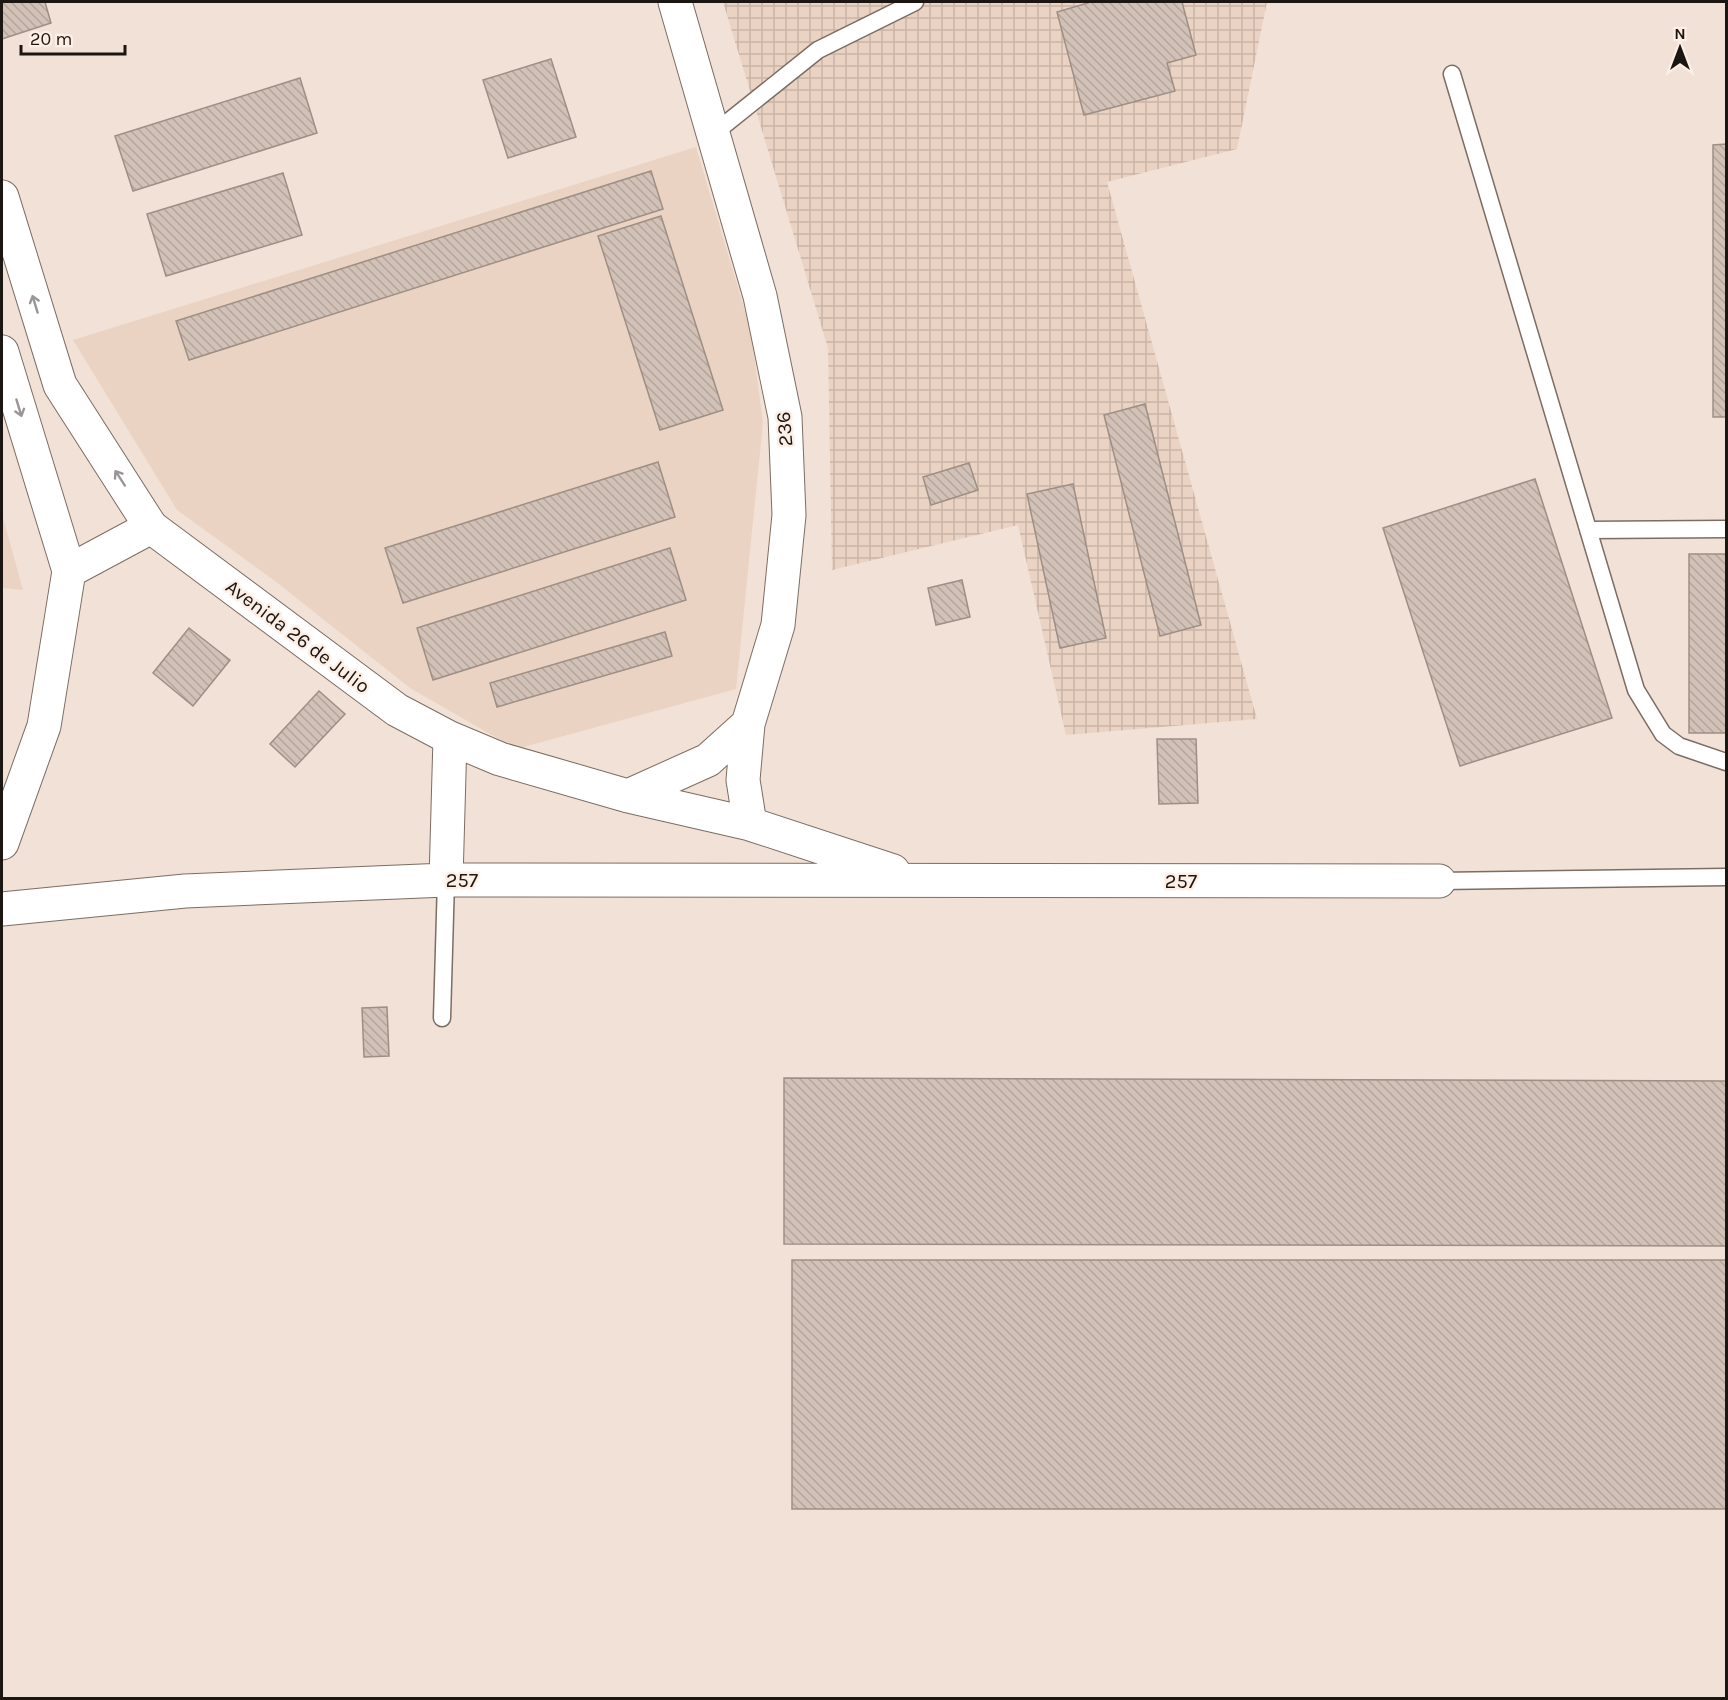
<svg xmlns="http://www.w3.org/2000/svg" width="1728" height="1700" viewBox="0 0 1728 1700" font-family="Karla,sans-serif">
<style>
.built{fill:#ebd3c3}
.industrial{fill:url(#industrial-grid)}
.building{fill:url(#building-back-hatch);stroke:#9e8e84;stroke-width:1.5}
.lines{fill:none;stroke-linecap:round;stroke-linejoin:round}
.lane-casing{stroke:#7c6d63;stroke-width:19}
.street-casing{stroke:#7c6d63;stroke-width:35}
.secondary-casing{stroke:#7c6d63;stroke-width:35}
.lane{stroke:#fff;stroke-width:16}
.street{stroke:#fff;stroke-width:33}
.secondary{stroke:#fff;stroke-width:33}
.oneway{stroke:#999695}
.labels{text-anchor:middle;stroke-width:5;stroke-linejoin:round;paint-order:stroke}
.street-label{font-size:20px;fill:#1c1613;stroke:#fdefe6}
</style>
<defs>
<pattern id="industrial-grid" width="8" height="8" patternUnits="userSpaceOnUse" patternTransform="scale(1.5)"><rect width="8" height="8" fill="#ebd3c3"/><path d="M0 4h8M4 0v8" fill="none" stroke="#c9b4a7"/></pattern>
<pattern id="building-back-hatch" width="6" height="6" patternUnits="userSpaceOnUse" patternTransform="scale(1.5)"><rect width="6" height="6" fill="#d2c1b7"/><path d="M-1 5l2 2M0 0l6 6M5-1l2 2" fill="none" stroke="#b4a59c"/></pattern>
</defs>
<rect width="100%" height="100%" fill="#f2e1d6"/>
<path class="built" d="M696 147 751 331 763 423 736 689 516 749 410 688 275 581 177 510 73 340Z
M2 514 23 590 2 588Z"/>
<path class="industrial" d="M723 2H1267L1237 149 1107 182 1257 719 1066 735 1018 525 832 570 828 348Z"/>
<path class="building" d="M2 2H45L51 23 2 39Z
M1088 2H1182L1196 55 1167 63 1175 91 1084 115 1057 12 1088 3Z
M551 59 576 137 508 158 483 80Z
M300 78 317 133 133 191 115 136Z
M1726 144V417H1713V145Z
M651 171 663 209 189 360 176 321Z
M283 173 302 235 166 276 147 214Z
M661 216 723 410 660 430 598 236Z
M1145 404 1201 625 1160 636 1104 415Z
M658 462 675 517 403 603 385 548Z
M969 463 978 490 931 505 923 477Z
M1535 479 1612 718 1460 766 1383 528Z
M1073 484 1106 638 1060 648 1027 494Z
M670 548 686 600 433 680 417 628Z
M1689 554H1726V733H1689Z
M962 580 970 617 936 625 928 588Z
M189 628 230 660 193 706 153 673Z
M665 632 672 656 497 707 490 683Z
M319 691 345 714 295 767 270 744Z
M1157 739H1196L1198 803 1159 804Z
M387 1007 389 1056 364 1057 362 1008Z
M784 1078 1726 1081V1246L784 1244Z
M792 1260H1726V1509H792Z"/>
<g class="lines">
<defs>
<path id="lane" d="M1452 74 1636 690 1663 734 1679 746 1726 762
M713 134 818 50 915 2
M1588 530 1726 529
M1439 881 1726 877
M442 1018 446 880"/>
<path id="street" d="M151 527 397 710 450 738 446 880
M748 724 743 780 750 824
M450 738 500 759 628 796 750 824 893 871
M628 796 708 760 748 724 778 625 789 515 785 417 760 296 675 2
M2 843 44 726 69 571
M2 909 185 891 446 880 1439 881"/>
<path id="secondary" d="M2 197 60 385 151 527 69 571 2 352"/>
</defs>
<use href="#lane" class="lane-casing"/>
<use href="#street" class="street-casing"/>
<use href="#secondary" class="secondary-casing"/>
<use href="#lane" class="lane"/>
<use href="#street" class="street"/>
<use href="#secondary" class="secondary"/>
</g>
<defs><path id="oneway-shaft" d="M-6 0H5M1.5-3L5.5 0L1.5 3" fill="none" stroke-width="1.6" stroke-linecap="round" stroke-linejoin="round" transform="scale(1.5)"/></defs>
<g class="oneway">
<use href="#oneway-shaft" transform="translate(35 304) rotate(-107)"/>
<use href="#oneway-shaft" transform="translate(19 408) rotate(73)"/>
<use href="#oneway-shaft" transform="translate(120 478) rotate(-123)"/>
</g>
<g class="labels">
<g class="street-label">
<text transform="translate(784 429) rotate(-95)" y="7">236</text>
<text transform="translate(298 636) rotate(37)" y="7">Avenida 26 de Julio</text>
<text x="462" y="887">257</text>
<text x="1181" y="888">257</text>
</g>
</g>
<rect width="1728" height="1700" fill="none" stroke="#1c1613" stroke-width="6"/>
<g transform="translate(1680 48)" stroke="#fdefe6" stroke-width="4.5" paint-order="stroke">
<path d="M0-4.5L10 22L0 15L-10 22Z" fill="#1c1613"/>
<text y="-9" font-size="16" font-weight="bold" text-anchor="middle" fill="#1c1613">N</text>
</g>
<path d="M21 45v9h104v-9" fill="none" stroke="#1c1613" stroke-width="3"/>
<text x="30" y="45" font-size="18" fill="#1c1613" stroke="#fdefe6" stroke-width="4.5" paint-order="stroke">20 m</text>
</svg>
